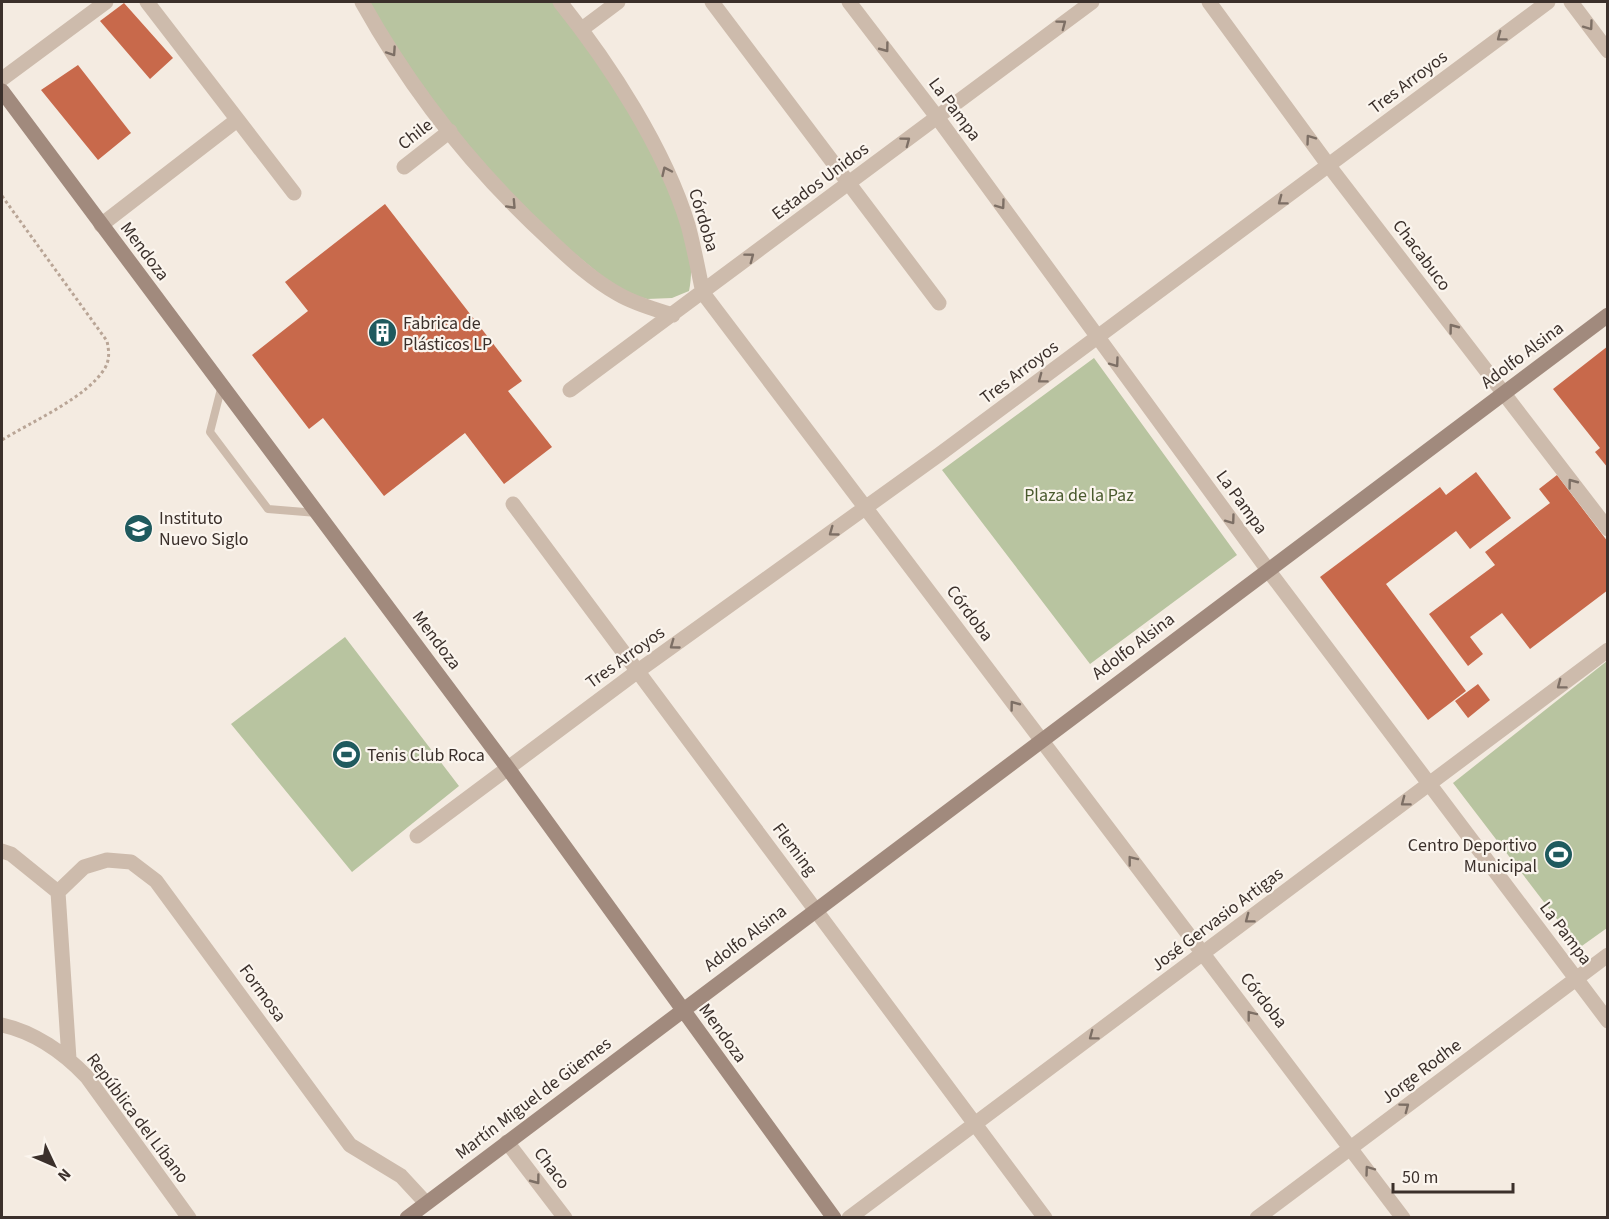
<svg xmlns="http://www.w3.org/2000/svg" width="1609" height="1219" viewBox="0 0 1609 1219" font-family="'Source Sans 3',sans-serif">
<style>
.green{fill:#b8c4a0}
.building{fill:#c8694b}
.lines{fill:none;stroke-linecap:round;stroke-linejoin:round}
.path{stroke:#b9a596;stroke-width:3;stroke-dasharray:3 3;stroke-linecap:butt}
.service{stroke:#cdbbac;stroke-width:8}
.minor{stroke:#cdbbac;stroke-width:15}
.secondary{stroke:#a18a7d;stroke-width:15}
.oneway{stroke:#7d6f65}
.labels{text-anchor:middle;stroke-width:4.5;stroke-linejoin:round;paint-order:stroke}
.street-label{font-size:18px;fill:#3b302b;stroke:#fbf5ee}
.poi-label{font-size:18px;fill:#3b302b;stroke:#fbf5ee;text-anchor:start}
.park-label{font-size:18px;fill:#4a5a2e;stroke:#fbf5ee}
</style>
<rect width="100%" height="100%" fill="#f4ebe1"/>
<path class="green" d="M366 2H556C602 72 707 205 689 291L672 298 647 299 620 291 517 206 424 91Z
M1094 358 1237 555 1090 664 942 470Z
M345 637 459 786 352 872 231 724Z
M1607 661V928L1579 948 1453 783Z"/>
<path class="building" d="M124 3 173 58 150 79 100 21Z
M78 65 131 133 98 160 41 90Z
M385 204 522 381 508 391 552 447 504 484 465 433 384 496 323 418 309 429 252 355 308 311 285 282Z
M1608 346V468L1595 452 1600 448 1553 389Z
M1476 472 1511 518 1470 549 1456 531 1386 584 1466 691 1428 720 1320 577 1440 487 1446 495Z
M1557 475 1608 542V590L1530 649 1502 613 1470 637 1483 654 1468 666 1429 614 1495 565 1485 552 1550 503 1539 489Z
M1478 684 1490 700 1468 718 1455 701Z"/>
<g class="lines">
<path class="path" d="M2 196 107 341C109 351 110 359 105 368 88 397 31 422 2 440"/>
<path class="service" d="M222 385 210 432 268 509 317 513"/>
<path class="minor" d="M147 2 294 193
M362 2C411 90 476 172 550 240 571 260 593 280 618 294 635 304 654 309 673 315
M560 2C609 63 665 149 688 225 694 247 698 270 703 293L1403 1218
M712 2 939 303
M849 2 937 117 1268 570 1608 1021
M1209 2 1329 166 1608 529
M1571 2 1608 51
M582 29 618 2
M2 79 106 2
M404 167 450 131
M101 225 237 120
M570 390 1092 2
M513 504 1045 1218
M417 836 638 671 940 454 1548 2
M2 851 11 854 58 892 69 1059
M58 892 84 867 107 860 131 862 156 881 350 1145 401 1176 426 1203
M2 1025C34 1032 64 1053 87 1077L189 1218
M507 1142 565 1218
M849 1218 1608 650
M1257 1218 1608 955"/>
<path class="secondary" d="M2 91 507 767 834 1218
M407 1218 1608 315"/>
</g>
<defs><path id="oneway-chevron" d="M-2-3.5L2.5 0L-2 3.5" fill="none" stroke-width="1.6" stroke-linecap="round" stroke-linejoin="round" transform="scale(1.5)"/></defs>
<g class="oneway">
<use href="#oneway-chevron" transform="translate(1062 24) rotate(-37)"/>
<use href="#oneway-chevron" transform="translate(1589 26) rotate(54)"/>
<use href="#oneway-chevron" transform="translate(1501 37) rotate(143)"/>
<use href="#oneway-chevron" transform="translate(885 48) rotate(53)"/>
<use href="#oneway-chevron" transform="translate(392 52) rotate(56)"/>
<use href="#oneway-chevron" transform="translate(1310 139) rotate(-126)"/>
<use href="#oneway-chevron" transform="translate(906 141) rotate(-37)"/>
<use href="#oneway-chevron" transform="translate(666 171) rotate(-115)"/>
<use href="#oneway-chevron" transform="translate(1282 201) rotate(143)"/>
<use href="#oneway-chevron" transform="translate(512 205) rotate(47)"/>
<use href="#oneway-chevron" transform="translate(1001 205) rotate(54)"/>
<use href="#oneway-chevron" transform="translate(750 257) rotate(-37)"/>
<use href="#oneway-chevron" transform="translate(1453 328) rotate(-127)"/>
<use href="#oneway-chevron" transform="translate(1115 363) rotate(54)"/>
<use href="#oneway-chevron" transform="translate(1042 379) rotate(143)"/>
<use href="#oneway-chevron" transform="translate(1572 483) rotate(-127)"/>
<use href="#oneway-chevron" transform="translate(1231 520) rotate(54)"/>
<use href="#oneway-chevron" transform="translate(833 532) rotate(144)"/>
<use href="#oneway-chevron" transform="translate(674 645) rotate(144)"/>
<use href="#oneway-chevron" transform="translate(1561 685) rotate(143)"/>
<use href="#oneway-chevron" transform="translate(1014 705) rotate(-127)"/>
<use href="#oneway-chevron" transform="translate(1405 802) rotate(143)"/>
<use href="#oneway-chevron" transform="translate(1132 860) rotate(-128)"/>
<use href="#oneway-chevron" transform="translate(1249 919) rotate(143)"/>
<use href="#oneway-chevron" transform="translate(1251 1015) rotate(-128)"/>
<use href="#oneway-chevron" transform="translate(1093 1036) rotate(143)"/>
<use href="#oneway-chevron" transform="translate(1405 1107) rotate(-37)"/>
<use href="#oneway-chevron" transform="translate(1369 1170) rotate(-126)"/>
<use href="#oneway-chevron" transform="translate(536 1180) rotate(53)"/>
</g>
<defs>
<symbol id="building-disc" viewBox="-11 -11 22 22"><circle r="9.5" fill="#1f5a5e" stroke="#fbf5ee"/><path d="M-4-6H4V6H1V3H-1V6H-4ZM-2.5-4.3h1.7v1.8h-1.7ZM.8-4.3h1.7v1.8H.8ZM-2.5-1h1.7V.8h-1.7ZM.8-1h1.7V.8H.8Z" fill="#fff"/></symbol>
<symbol id="school-disc" viewBox="-11 -11 22 22"><circle r="9.5" fill="#1f5a5e" stroke="#fbf5ee"/><path d="M0-5L7-2L0 1L-7-2ZM-4 1L0 2.5L4 1V4Q0 6-4 4Z" fill="#fff"/></symbol>
<symbol id="stadium-disc" viewBox="-11 -11 22 22"><circle r="9.5" fill="#1f5a5e" stroke="#fbf5ee"/><path d="M0-5a6.5 5 0 1 0 0 10a6.5 5 0 1 0 0-10ZM-3.5-1.8h7v3.6h-7Z" fill="#fff"/></symbol>
</defs>
<g fill-rule="evenodd">
<use href="#building-disc" x="366" y="316" width="33" height="33"/>
<use href="#school-disc" x="122" y="512" width="33" height="33"/>
<use href="#stadium-disc" x="330" y="738" width="33" height="33"/>
<use href="#stadium-disc" x="1542" y="838" width="33" height="33"/>
</g>
<g class="labels">
<g class="street-label">
<text transform="translate(1408 82) rotate(-37)" y="6">Tres Arroyos</text>
<text transform="translate(955 109) rotate(53)" y="6">La Pampa</text>
<text transform="translate(415 134) rotate(-38)" y="6">Chile</text>
<text transform="translate(820 181) rotate(-37)" y="6">Estados Unidos</text>
<text transform="translate(704 220) rotate(73)" y="6">Córdoba</text>
<text transform="translate(145 251) rotate(53)" y="6">Mendoza</text>
<text transform="translate(1422 255) rotate(53)" y="6">Chacabuco</text>
<text transform="translate(1522 355) rotate(-37)" y="6">Adolfo Alsina</text>
<text transform="translate(1019 372) rotate(-37)" y="6">Tres Arroyos</text>
<text transform="translate(1242 502) rotate(54)" y="6">La Pampa</text>
<text transform="translate(970 613) rotate(53)" y="6">Córdoba</text>
<text transform="translate(437 640) rotate(53)" y="6">Mendoza</text>
<text transform="translate(1133 646) rotate(-37)" y="6">Adolfo Alsina</text>
<text transform="translate(625 657) rotate(-36)" y="6">Tres Arroyos</text>
<text transform="translate(795 849) rotate(53)" y="6">Fleming</text>
<text transform="translate(1217 919) rotate(-37)" y="6">José Gervasio Artigas</text>
<text transform="translate(1566 933) rotate(53)" y="6">La Pampa</text>
<text transform="translate(745 938) rotate(-37)" y="6">Adolfo Alsina</text>
<text transform="translate(263 993) rotate(54)" y="6">Formosa</text>
<text transform="translate(1264 1000) rotate(52)" y="6">Córdoba</text>
<text transform="translate(723 1033) rotate(54)" y="6">Mendoza</text>
<text transform="translate(1421 1071) rotate(-37)" y="6">Jorge Rodhe</text>
<text transform="translate(533 1098) rotate(-37)" y="6">Martín Miguel de Güemes</text>
<text transform="translate(138 1118) rotate(53)" y="6">República del Líbano</text>
<text transform="translate(552 1168) rotate(53)" y="6">Chaco</text>
</g>
<g class="poi-label">
<text x="403" y="329">Fabrica de<tspan x="403" dy="21">Plásticos LP</tspan></text>
<text x="159" y="524">Instituto<tspan x="159" dy="21">Nuevo Siglo</tspan></text>
<text x="367" y="761">Tenis Club Roca</text>
<text x="1537" y="851" text-anchor="end">Centro Deportivo<tspan x="1537" dy="21">Municipal</tspan></text>
</g>
<g class="park-label">
<text x="1079" y="501">Plaza de la Paz</text>
</g>
</g>
<rect width="1609" height="1219" fill="none" stroke="#3b302b" stroke-width="6"/>
<g transform="translate(54 1165) rotate(134)" stroke="#fbf5ee" stroke-width="4.5" paint-order="stroke">
<path d="M0-4.5L10 22L0 15L-10 22Z" fill="#3b302b"/>
<text y="-9" font-size="16" font-weight="bold" text-anchor="middle" fill="#3b302b">N</text>
</g>
<path d="M1393 1183v9h120v-9" fill="none" stroke="#3b302b" stroke-width="3"/>
<text x="1402" y="1183" font-size="18" fill="#3b302b" stroke="#fbf5ee" stroke-width="4.5" paint-order="stroke">50 m</text>
</svg>
